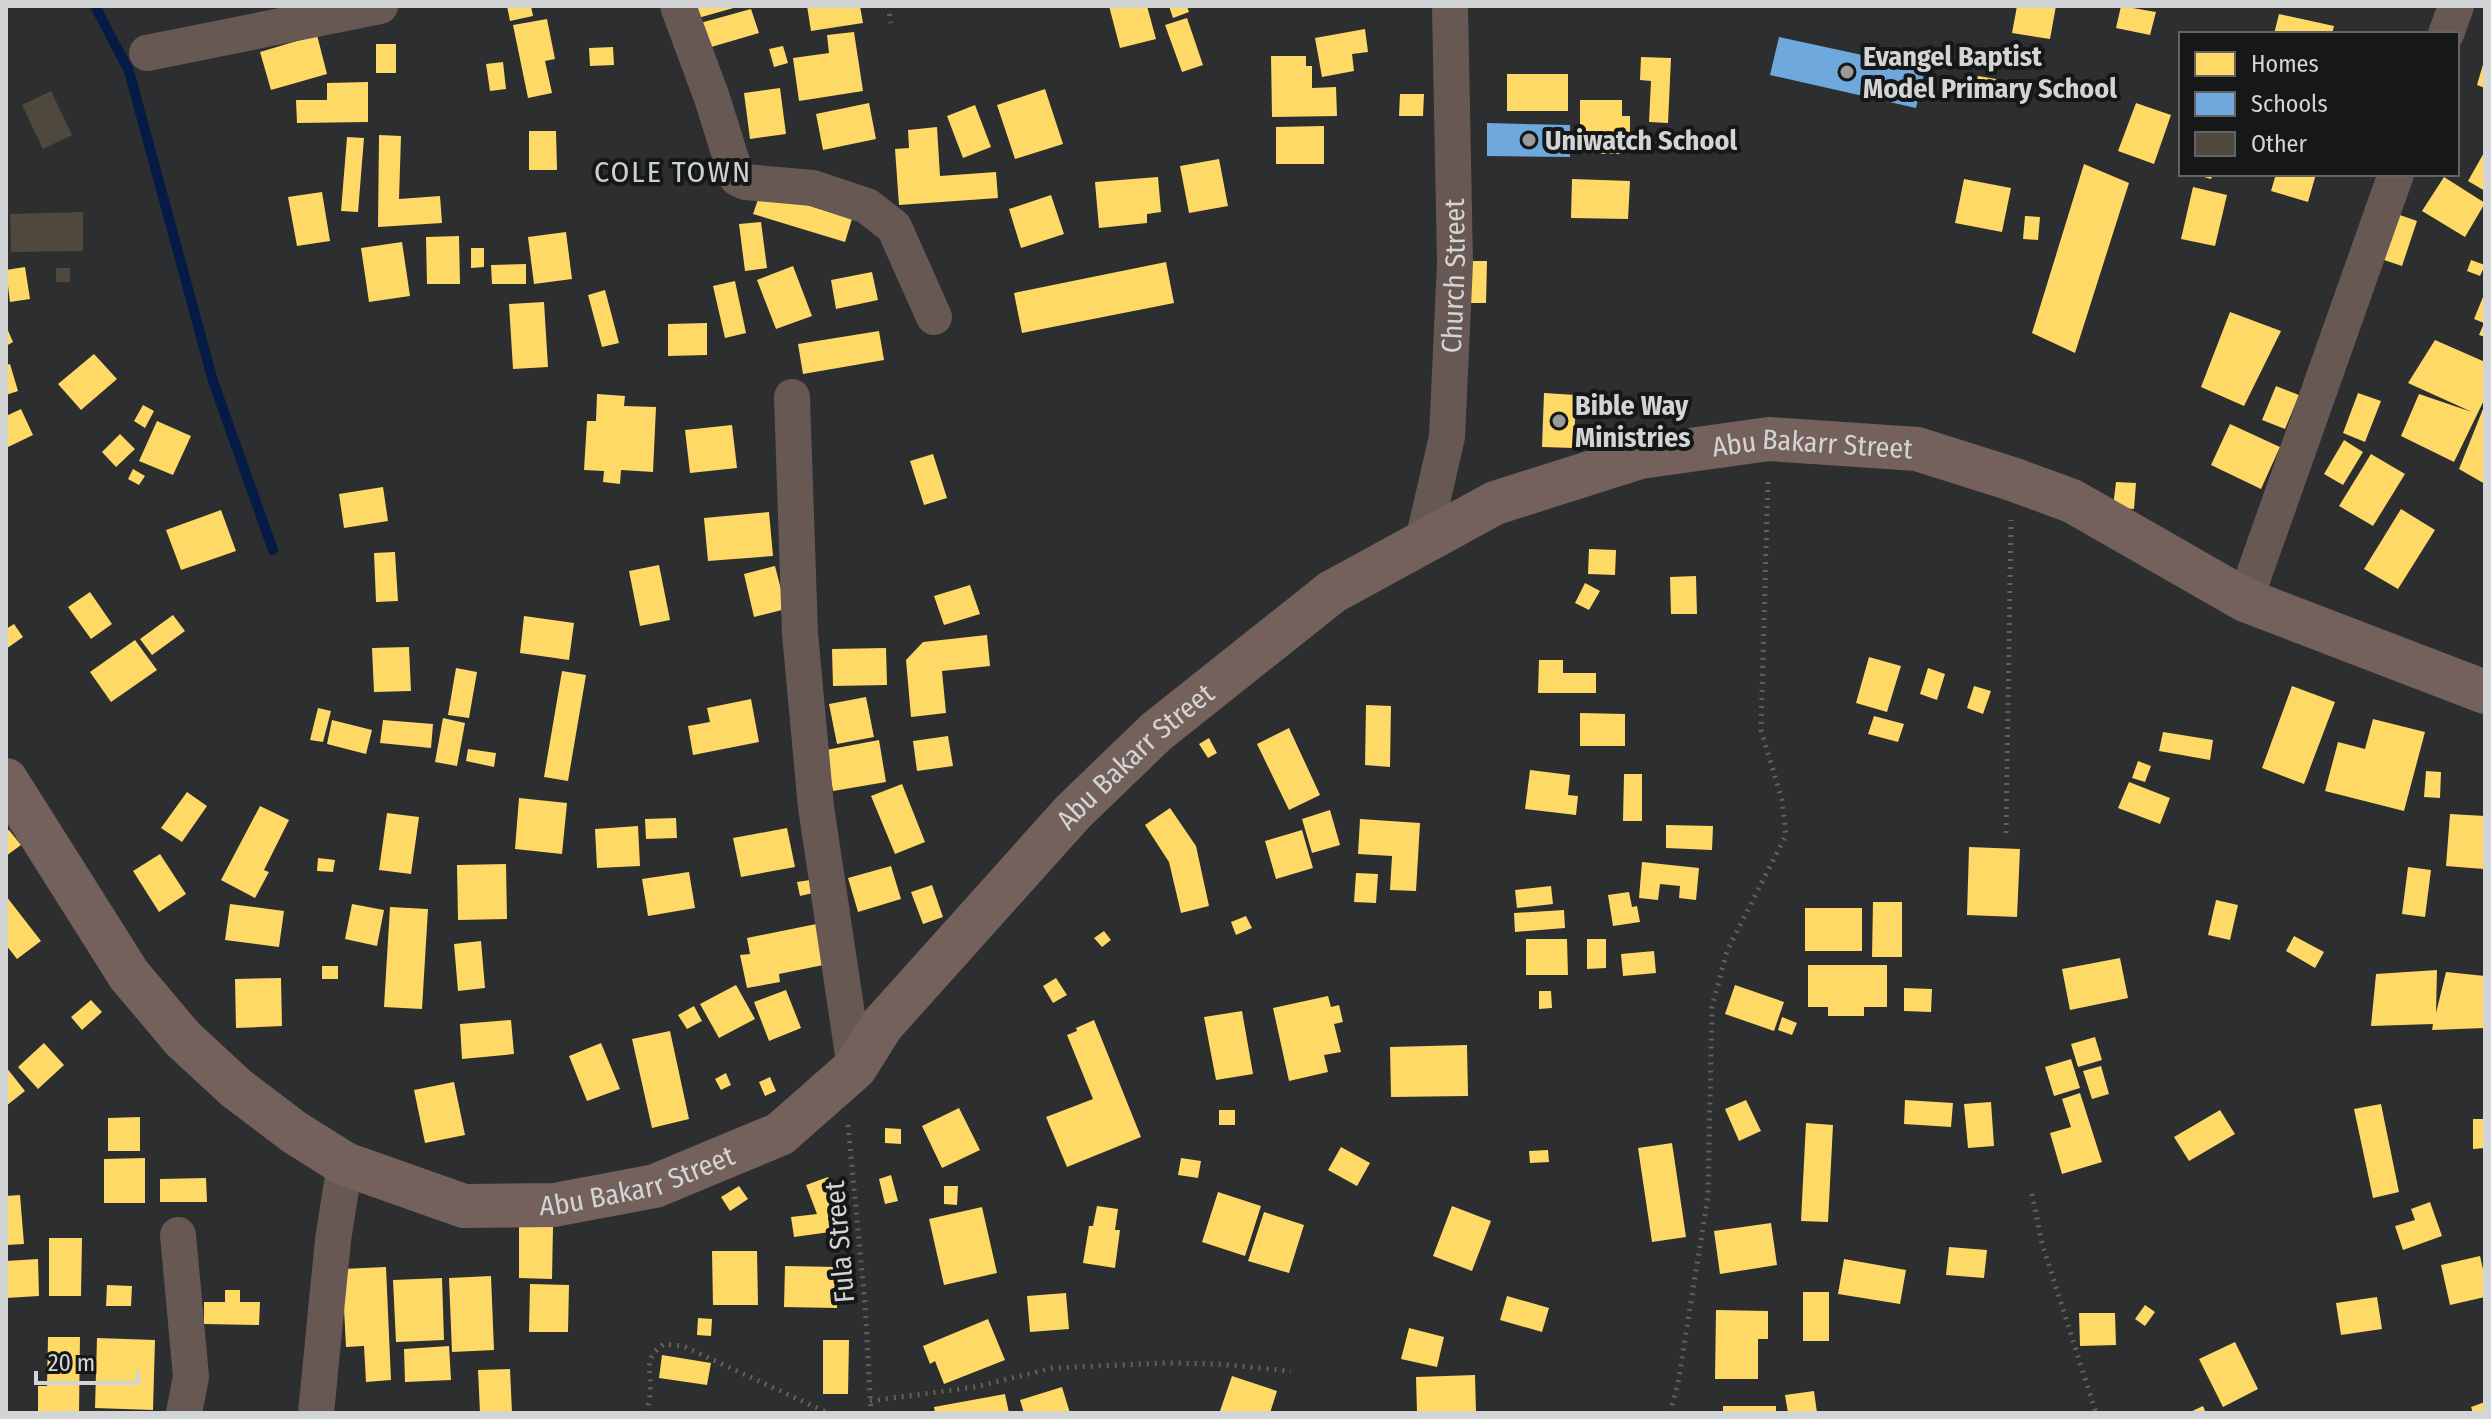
<svg xmlns="http://www.w3.org/2000/svg" width="2491" height="1419" viewBox="0 0 2491 1419" font-family="'Fira Sans Condensed',sans-serif">
<style>
.homes{fill:#ffd966}
.schools{fill:#6fa8dc}
.lines{fill:none;stroke-linecap:round;stroke-linejoin:round}
.stream{stroke:#051a44;stroke-width:10}
.building{fill:#4f483d}
.path{stroke:#685e5b;stroke-width:5;stroke-dasharray:2 6;stroke-linecap:butt}
.street{stroke:#685854;stroke-width:36}
.secondary{stroke:#75615b;stroke-width:44}
.poi-dot{fill:#999a9b;stroke:#161717;stroke-width:3}
.labels{text-anchor:middle;stroke-width:8;stroke-linejoin:round;paint-order:stroke}
.poi-label{font-size:28px;font-weight:bold;fill:#d3d4d5;stroke:#161717;text-anchor:start}
.street-label{font-size:28px;fill:#d3d4d5;stroke:#161717}
.neighbourhood-label{font-size:30px;letter-spacing:2px;fill:#ced1d3;stroke:#161717}
</style>
<rect width="100%" height="100%" fill="#2d2e2f"/>
<path class="homes" d="M507 6H531L533 16 510 21Z
M687 6H737V7L691 20Z
M807 6H860L863 23 811 31Z
M1109 6H1147L1156 39 1120 48Z
M1169 6H1187L1189 12 1173 18Z
M2017 6H2056L2050 39 2012 33Z
M2121 6 2156 12 2150 35 2116 28Z
M751 9 759 33 701 50 693 25Z
M2279 14 2334 26 2332 34H2274Z
M1187 18 1203 65 1182 72 1165 25Z
M547 19 555 59 545 61 552 93 528 98 513 25Z
M1365 29 1368 52 1352 54 1354 71 1322 77 1315 38Z
M854 32 863 91 799 101 793 58 829 53 827 35Z
M317 35 327 74 271 90 260 52Z
M376 44H396V73H376Z
M783 46 788 63 774 67 769 49Z
M613 47 614 65 590 66 589 48Z
M1271 56H1306V66H1312V88L1336 87 1337 116 1272 117Z
M1641 57 1671 58 1668 123 1649 122 1651 81 1640 80Z
M2484 61H2485V88L2477 85Z
M503 62 506 89 490 91 486 64Z
M1507 74H1568V111H1507Z
M1978 76 1996 79 1992 97 1975 93Z
M368 82V122L297 123 296 100H327V83Z
M780 88 786 134 750 139 744 93Z
M1045 89 1063 144 1015 159 997 105Z
M1400 94H1424L1423 116H1399Z
M1580 100H1622V116H1630V140H1622V154H1580Z
M869 103 876 139 823 150 816 114Z
M2136 103 2171 115 2154 164 2118 151Z
M975 105 991 147 963 158 947 116Z
M1324 126V164H1276V127Z
M937 127 940 176 996 172 998 198 899 205 895 149 909 148 908 130Z
M529 131H556L557 170H529Z
M379 135 401 136 399 199 440 196 442 223 378 227Z
M347 137 364 138 358 212 341 211Z
M2485 151V191L2468 181Z
M1219 159 1228 206 1189 213 1180 166Z
M2084 164 2129 183 2075 353 2032 333Z
M2194 174H2213L2211 179Z
M2276 174H2316L2308 202 2271 191Z
M1158 177 1161 212 1147 214V223L1099 228 1095 182Z
M2444 177 2485 203 2465 237 2422 211Z
M1572 179 1630 181 1628 219 1571 218Z
M1964 179 2011 188 2002 232 1955 223Z
M2193 187 2227 195 2215 246 2181 239Z
M761 191 852 219 845 242 753 214Z
M322 192 330 241 297 246 288 197Z
M1051 195 1064 234 1021 248 1009 209Z
M2397 214 2417 221 2402 266 2381 259Z
M2025 216 2040 217 2038 240 2023 239Z
M761 222 767 268 745 271 739 224Z
M566 232 572 279 534 284 528 237Z
M459 236 460 284H427L426 237Z
M402 242 410 296 369 302 361 248Z
M471 248H484V267L471 268Z
M2471 260 2485 265 2480 276 2467 271Z
M1460 261H1487L1486 303H1459Z
M1166 262 1174 303 1022 333 1014 293Z
M526 264V284H492L491 265Z
M793 266 812 316 776 329 757 280Z
M25 267 30 299 10 302 6 270Z
M872 272 878 300 836 309 831 280Z
M735 281 746 333 725 338 713 286Z
M605 290 619 343 602 347 588 295Z
M2483 297 2485 298V337L2479 335 2484 323 2474 319Z
M544 302 548 367 513 369 509 304Z
M2230 312 2281 331 2244 406 2201 387Z
M707 323V355L668 356V324Z
M6 326 13 342 6 346Z
M879 331 884 360 803 374 798 344Z
M2435 340 2485 362V398L2454 462 2401 436 2419 394 2472 412 2408 383Z
M94 354 117 379 81 410 58 384Z
M10 364 18 391 6 395V365Z
M2276 386 2299 395 2285 429 2262 420Z
M1544 393 1576 395 1574 448 1542 447Z
M2358 393 2381 401 2365 442 2343 433Z
M597 394 625 396 624 406 656 407 653 472 621 470 620 484 603 482 604 471 584 470 587 421H596Z
M2485 404V484L2459 469Z
M143 405 154 411 145 428 134 421Z
M21 409 33 435 6 448V416Z
M157 421 191 436 173 475 139 461Z
M2230 424 2280 447 2261 489 2211 465Z
M732 425 737 468 690 473 685 430Z
M120 434 135 449 116 467 102 452Z
M2344 440 2363 452 2343 485 2324 474Z
M933 454 947 498 924 505 910 461Z
M2371 454 2405 474 2373 526 2339 506Z
M133 469 145 476 139 485 128 479Z
M2116 482 2136 483 2134 509 2113 507Z
M383 487 388 521 344 528 339 494Z
M2401 509 2435 530 2398 589 2364 569Z
M221 510 236 551 181 570 166 530Z
M769 512 773 556 708 561 704 518Z
M1589 549 1616 550 1615 575 1588 574Z
M395 552 398 601 376 602 374 553Z
M659 565 670 620 640 626 629 571Z
M775 566 786 609 754 617 744 574Z
M1696 576 1697 614H1671L1670 577Z
M1585 583 1600 591 1589 610 1575 603Z
M970 585 980 614 944 625 934 596Z
M90 592 112 624 91 639 68 607Z
M173 615 185 631 152 655 140 639Z
M524 616 574 623 569 660 520 653Z
M14 624 23 637 6 649V629Z
M987 635 990 666 942 671 946 713 911 717 906 660 923 642Z
M135 640 157 670 111 702 90 672Z
M409 647 411 691 374 692 372 648Z
M886 648 887 685 833 686 832 649Z
M1869 657 1901 666 1887 712 1856 703Z
M1539 660H1563V673H1596V693H1538Z
M456 668 477 672 469 718 448 715Z
M1928 668 1945 674 1937 700 1920 694Z
M562 671 586 675 568 781 544 777Z
M1974 686 1991 691 1983 714 1967 708Z
M2292 686 2335 702 2304 784 2262 768Z
M866 697 874 737 837 744 829 704Z
M751 699 759 742 693 755 688 726 710 722 707 708Z
M1366 705 1391 706 1390 767 1365 765Z
M318 708 331 711 323 742 310 740Z
M1580 713 1625 714V746H1580Z
M1874 716 1904 724 1898 742 1868 734Z
M443 718 465 723 457 766 435 762Z
M2373 719 2425 732 2404 811 2325 791 2338 742 2365 749Z
M332 720 372 730 366 754 327 744Z
M383 720 433 724 431 748 380 743Z
M1289 728 1320 795 1289 810 1257 744Z
M2163 732 2213 740 2210 760 2159 751Z
M948 736 953 766 917 771 913 741Z
M1209 738 1217 753 1208 758 1199 744Z
M879 740 886 782 833 791 826 750Z
M468 749 496 753 494 767 466 761Z
M2138 761 2151 766 2145 782 2132 778Z
M1530 770 1570 775 1568 795 1578 796 1576 815 1525 809Z
M2426 771 2441 772 2440 798 2424 797Z
M1624 774H1642V821H1623Z
M2129 782 2170 798 2160 824 2118 808Z
M902 784 925 842 895 854 871 796Z
M187 792 207 806 182 842 161 828Z
M519 798 567 803 562 854 515 849Z
M260 806 289 820 264 870 269 872 255 898 221 880Z
M1170 808 1196 846 1209 906 1181 913 1169 862 1145 825Z
M1330 810 1340 845 1312 853 1302 819Z
M387 813 419 817 411 874 379 870Z
M2450 814 2485 816 2484 869 2446 866Z
M676 818 677 838 646 839 645 819Z
M1360 819 1420 823 1416 891 1390 890 1392 856 1358 854Z
M1666 825 1713 826 1712 850 1666 848Z
M638 826 640 866 597 868 595 829Z
M787 828 795 867 741 877 733 838Z
M9 830 21 845 6 856V832Z
M1302 830 1313 868 1276 879 1265 841Z
M1969 847 2020 849 2017 917 1967 915Z
M160 854 186 894 159 912 133 871Z
M318 858 335 860 333 872 317 871Z
M1642 862 1699 868 1696 900 1679 898 1680 886 1660 884 1658 900 1639 898Z
M506 864 507 919 458 920 457 865Z
M891 866 901 899 858 912 848 878Z
M2408 867 2431 870 2425 917 2402 914Z
M689 872 695 908 648 916 642 879Z
M1356 873 1378 874 1376 903 1354 902Z
M810 880 813 893 800 896 797 882Z
M932 885 943 917 923 924 911 892Z
M1551 886 1553 904 1517 908 1515 890Z
M1629 892 1632 907 1637 906 1640 922 1613 926 1608 895Z
M6 896 41 941 17 959 6 945Z
M2216 900 2238 905 2230 940 2208 935Z
M1873 902H1902V957H1872Z
M230 904 284 911 279 947 225 940Z
M352 904 384 910 377 946 345 939Z
M390 907 428 909 422 1009 384 1007Z
M1805 908H1862V951H1805Z
M1564 910 1565 928 1515 932 1514 913Z
M1246 916 1252 928 1236 935 1231 922Z
M826 922 833 963 779 974 780 982 747 988 740 955 750 954 747 938Z
M1104 931 1111 940 1102 947 1094 938Z
M2294 936 2324 952 2315 968 2286 951Z
M1526 939H1567L1568 975H1526Z
M1587 939H1606V968L1587 969Z
M481 941 485 988 458 991 454 944Z
M1654 951 1656 973 1623 976 1621 954Z
M2120 958 2128 998 2070 1010 2062 969Z
M1808 965H1887V1007H1864V1016H1828V1007H1808Z
M322 966H338V979H322Z
M2437 970 2436 1013 2446 972 2485 976V1028L2432 1030 2433 1024 2371 1026 2376 974Z
M281 978 282 1026 236 1028 235 979Z
M1056 978 1067 995 1053 1003 1043 986Z
M736 985 755 1019 719 1038 700 1004Z
M1735 985 1784 1002 1774 1031 1725 1014Z
M1904 988 1932 989 1931 1012 1904 1011Z
M786 990 801 1028 769 1041 754 1002Z
M1539 991H1551L1552 1008 1539 1009Z
M1328 996 1331 1007 1339 1005 1343 1022 1334 1024 1341 1052 1324 1055 1328 1072 1289 1081 1273 1008Z
M91 1000 102 1012 82 1030 71 1017Z
M694 1006 702 1021 687 1029 678 1015Z
M1242 1011 1253 1074 1216 1080 1204 1017Z
M1782 1017 1797 1023 1792 1035 1778 1030Z
M511 1020 514 1054 462 1059 460 1024Z
M1094 1020 1141 1137 1067 1167 1046 1117 1093 1099 1067 1035 1077 1031 1076 1028Z
M670 1031 689 1119 652 1128 632 1039Z
M2095 1037 2102 1060 2078 1067 2071 1044Z
M44 1043 64 1065 38 1089 18 1067Z
M601 1043 620 1089 587 1101 569 1056Z
M1467 1045 1468 1096 1391 1097 1390 1047Z
M2071 1059 2080 1088 2054 1096 2045 1067Z
M2101 1066 2109 1094 2092 1099 2083 1071Z
M6 1067 25 1091 6 1106Z
M726 1073 731 1085 721 1090 715 1079Z
M770 1077 776 1091 765 1096 759 1082Z
M454 1082 465 1135 425 1143 414 1090Z
M2080 1093 2102 1162 2062 1174 2050 1133 2071 1127 2062 1099Z
M1746 1100 1761 1131 1739 1141 1725 1109Z
M1905 1100 1953 1103 1951 1127 1904 1124Z
M1991 1102 1994 1146 1968 1148 1964 1104Z
M2381 1104 2399 1192 2373 1198 2354 1109Z
M959 1108 980 1150 942 1168 922 1126Z
M1219 1110H1235V1125H1219Z
M2220 1110 2235 1134 2189 1161 2174 1137Z
M140 1117V1151H108V1118Z
M2473 1119H2485V1148L2473 1149Z
M1806 1123 1833 1125 1828 1222 1801 1221Z
M885 1128 901 1129V1144L885 1143Z
M1672 1143 1686 1237 1652 1242 1638 1148Z
M1341 1147 1370 1163 1357 1186 1328 1170Z
M1548 1150 1549 1162 1530 1163 1529 1151Z
M145 1158V1203H104V1159Z
M1181 1158 1201 1161 1198 1178 1178 1175Z
M891 1175 898 1201 885 1204 879 1179Z
M828 1177 841 1212 834 1214 837 1231 794 1237 791 1217 817 1214 806 1185Z
M206 1178 207 1202H160V1179Z
M739 1186 748 1199 730 1211 721 1197Z
M944 1186H958L957 1205 944 1204Z
M1218 1192 1261 1206 1245 1256 1202 1242Z
M20 1195 24 1244 6 1245V1196Z
M2430 1202 2442 1236 2403 1250 2395 1226 2415 1220 2411 1209Z
M1097 1206 1118 1209 1115 1230H1120L1115 1268 1083 1263 1089 1226H1093Z
M1452 1206 1491 1221 1472 1271 1433 1256Z
M982 1207 997 1273 944 1285 929 1219Z
M1264 1212 1304 1225 1289 1273 1248 1261Z
M1771 1223 1777 1265 1720 1274 1714 1231Z
M519 1226 553 1227 552 1279 519 1278Z
M49 1238H82L81 1296H49Z
M1949 1247 1987 1250 1984 1278 1946 1275Z
M712 1251H757L758 1305H713Z
M2480 1256 2485 1278V1297L2450 1305 2441 1265Z
M38 1259 39 1296 6 1298V1261Z
M1844 1259 1906 1270 1900 1304 1838 1294Z
M785 1266 838 1267 837 1308 784 1307Z
M386 1267 391 1380 366 1382 364 1346 346 1347 342 1269Z
M491 1276 494 1350 452 1352 449 1278Z
M442 1278 444 1340 396 1342 393 1280Z
M530 1284 569 1285 568 1332H529Z
M107 1285 132 1286 131 1306H106Z
M225 1290H240V1302H260L259 1325 204 1324V1302H225Z
M1803 1292H1829V1341H1803Z
M1066 1293 1069 1329 1030 1332 1027 1296Z
M1507 1296 1549 1308 1542 1332 1500 1320Z
M2377 1297 2382 1329 2341 1335 2336 1303Z
M2145 1305 2155 1312 2145 1326 2135 1319Z
M1716 1310 1768 1311V1339H1758V1379H1715Z
M2079 1313H2115L2116 1345 2080 1346Z
M698 1318 712 1319 711 1336 697 1335Z
M988 1319 1005 1360 944 1384 935 1361 930 1364 923 1346Z
M1409 1328 1444 1337 1437 1367 1401 1359Z
M48 1337H80L79 1413H38V1386H47Z
M97 1338 155 1340 153 1410 95 1408Z
M823 1340H849L848 1394H823Z
M2235 1342 2258 1389 2223 1407 2199 1359Z
M449 1346 451 1380 405 1382 404 1349Z
M662 1355 711 1363 707 1385 659 1378Z
M510 1369 512 1413H480L478 1370Z
M1475 1375 1476 1411 1417 1412 1416 1377Z
M1232 1376 1277 1391 1270 1413H1227L1220 1411Z
M1062 1387 1070 1413H1024L1020 1400Z
M1814 1391 1817 1413H1788L1785 1395Z
M1005 1394 1009 1413H935L934 1407Z
M2485 1402V1413H2473L2471 1407Z
M1723 1406H1776V1413H1723Z
M2203 1406 2206 1413H2188Z"/>
<path class="schools" d="M1779 37 1899 63 1902 52 1919 56 1916 67 1925 69 1916 108 1770 75Z
M1487 123 1570 125V157L1487 156Z"/>
<g class="lines">
<path class="stream" d="M95 6 129 71 213 381 273 550"/>
</g>
<path class="building" d="M51 91 72 135 43 149 22 105Z
M83 212V251L11 252 10 214Z
M56 268H70V282H56Z"/>
<g class="lines">
<path class="path" d="M888 6 891 23
M2006 833 2011 520
M848 1125 865 1304 871 1413
M2032 1194 2042 1243 2096 1413
M870 1401 975 1387 1053 1368 1165 1363 1217 1364 1291 1371
M646 1413C648 1406 650 1399 650 1392 652 1368 642 1360 664 1344L683 1346 828 1413
M1670 1413 1678 1383 1708 1196 1712 1007 1727 951 1786 835 1782 800 1761 730 1768 477"/>
<g class="street">
<path d="M678 6 712 98 737 178 745 182 813 188 867 206 894 227 934 317"/>
<path d="M2446 34 2456 6"/>
<path d="M147 53 380 6"/>
<path d="M792 397 800 634 816 807 855 1068"/>
<path id="s1" d="M1423 541 1447 437 1455 263 1450 6"/>
<path d="M2245 600 2396 174"/>
<path d="M178 1235 191 1377 184 1413"/>
<path d="M316 1413 333 1240 345 1164"/>
</g>
<path class="secondary" id="s2" d="M6 780 129 975 183 1039 236 1088 294 1132 345 1164 464 1206 554 1205 655 1186 780 1134 855 1068 882 1025 1073 812 1156 732 1332 592 1495 503 1640 457 1769 439 1917 449 2012 479 2072 501 2245 600 2485 692"/>
</g>
<g class="poi-dot">
<circle cx="1847" cy="72" r="8"/>
<circle cx="1529" cy="140" r="8"/>
<circle cx="1559" cy="421" r="8"/>
</g>
<g class="labels">
<g class="poi-label">
<text x="1863" y="66">Evangel Baptist<tspan x="1863" dy="32">Model Primary School</tspan></text>
<text x="1545" y="150">Uniwatch School</text>
<text x="1575" y="415">Bible Way<tspan x="1575" dy="32">Ministries</tspan></text>
</g>
<g class="street-label">
<text dy="10" stroke="none"><textPath href="#s1" startOffset="268">Church Street</textPath></text>
<text dy="10" stroke="none"><textPath href="#s2" startOffset="2262">Abu Bakarr Street</textPath></text>
<text dy="10" stroke="none"><textPath href="#s2" startOffset="1494">Abu Bakarr Street</textPath></text>
<text dy="10" stroke="none"><textPath href="#s2" startOffset="822">Abu Bakarr Street</textPath></text>
<text transform="translate(839 1242) rotate(-95)" y="10">Fula Street</text>
</g>
<g class="neighbourhood-label">
<text x="673" y="182">COLE TOWN</text>
</g>
</g>
<rect width="2491" height="1419" fill="none" stroke="#d3d4d5" stroke-width="16"/>
<rect x="2179" y="32" width="280" height="144" fill="#161717" stroke="#626363" stroke-width="2"/>
<rect x="2195" y="52" width="40" height="24" fill="#ffd966" stroke="#626363" stroke-width="2"/>
<text x="2251" y="72" font-size="24" fill="#d3d4d5">Homes</text>
<rect x="2195" y="92" width="40" height="24" fill="#6fa8dc" stroke="#626363" stroke-width="2"/>
<text x="2251" y="112" font-size="24" fill="#d3d4d5">Schools</text>
<rect x="2195" y="132" width="40" height="24" fill="#4f483d" stroke="#626363" stroke-width="2"/>
<text x="2251" y="152" font-size="24" fill="#d3d4d5">Other</text>
<path d="M36 1371v12h102v-12" fill="none" stroke="#d3d4d5" stroke-width="4"/>
<text x="48" y="1371" font-size="24" fill="#d3d4d5" stroke="#161717" stroke-width="6" paint-order="stroke">20 m</text>
</svg>
